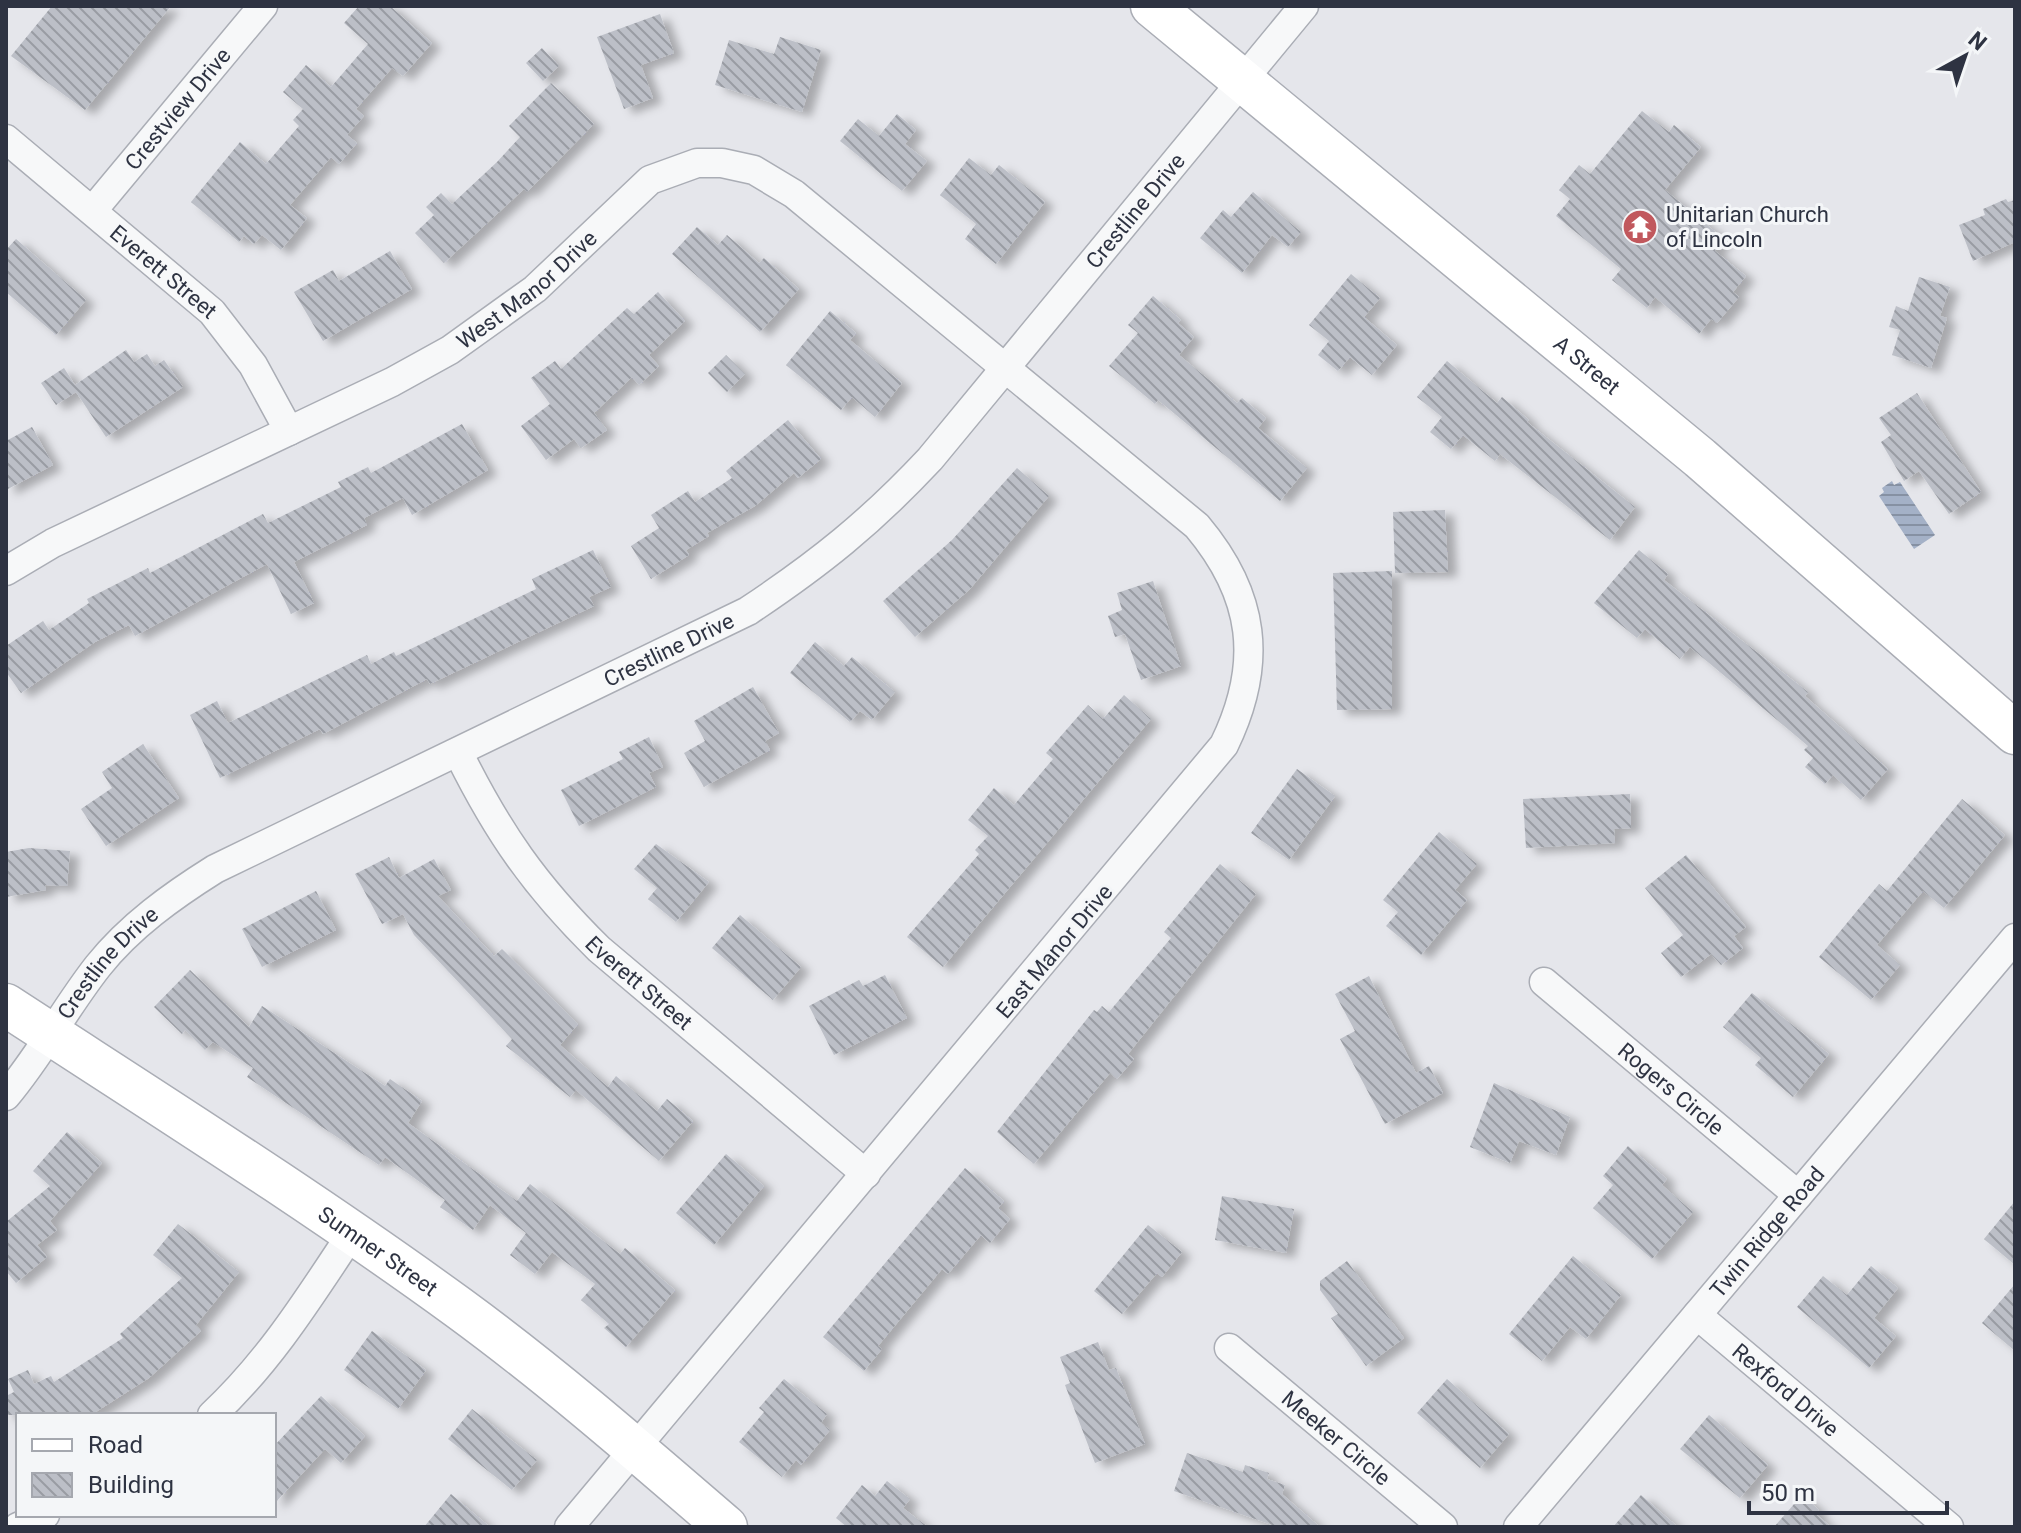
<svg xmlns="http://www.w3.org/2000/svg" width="2021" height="1533" viewBox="0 0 2021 1533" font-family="Roboto,sans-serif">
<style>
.water{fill:url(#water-rules)}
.building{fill:url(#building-back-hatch);filter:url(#shadow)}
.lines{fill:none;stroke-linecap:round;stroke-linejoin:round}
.street-casing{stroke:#aaadb5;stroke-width:31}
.secondary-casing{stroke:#aaadb5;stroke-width:45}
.street{stroke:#f7f8f9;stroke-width:28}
.secondary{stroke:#fff;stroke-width:42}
.labels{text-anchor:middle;stroke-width:6;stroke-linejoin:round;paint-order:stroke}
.street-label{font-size:22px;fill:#2e3342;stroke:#f4f6f8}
.poi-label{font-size:22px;fill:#2e3342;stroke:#f4f6f8;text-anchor:start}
</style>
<defs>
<pattern id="water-rules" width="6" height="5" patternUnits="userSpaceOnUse" patternTransform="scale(2)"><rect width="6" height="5" fill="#a4b1c7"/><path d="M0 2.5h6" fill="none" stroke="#8691a3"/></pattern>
<pattern id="building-back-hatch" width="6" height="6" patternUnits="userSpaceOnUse" patternTransform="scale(2)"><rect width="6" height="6" fill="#bcbfc7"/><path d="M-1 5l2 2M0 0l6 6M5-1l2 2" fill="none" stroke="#999ca3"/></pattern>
<filter id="shadow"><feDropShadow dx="9" dy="5" stdDeviation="4" flood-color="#0004"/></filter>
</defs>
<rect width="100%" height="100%" fill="#e5e6eb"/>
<path class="water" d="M1892 481 1894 485 1900 482 1935 535 1914 549 1879 496 1884 492 1882 488Z"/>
<path class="building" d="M52 6H171L85 110 11 56Z
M359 6H390L432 43 403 76 392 68 356 109 364 116 347 135 357 143 339 164 331 157 290 205 307 218 281 250 262 235 254 244 244 236 239 242 191 202 240 142 266 164 299 126 293 120 303 109 283 92 306 65 331 87 368 44 344 23Z
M660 14 674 53 641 65 653 98 624 109 597 37Z
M780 37 821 50 802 112 715 85 729 40 774 54Z
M542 48 559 66 543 81 526 63Z
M551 83 594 124 527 192 524 189 444 263 415 233 434 215 426 207 441 193 452 204 497 162 520 137 509 126Z
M1642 111 1669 132 1674 125 1701 147 1665 190 1724 239 1715 251 1746 276 1733 292 1739 297 1717 323 1711 319 1699 334 1655 297 1647 308 1612 280 1621 269 1556 216 1570 199 1559 190 1579 165 1590 174Z
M897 114 916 130 905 144 927 161 902 191 840 141 858 119 879 136Z
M969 158 991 175 999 165 1045 202 996 264 965 239 976 224 940 195Z
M1253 192 1301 232 1288 247 1272 235 1242 273 1200 238 1223 210 1231 217Z
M2006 199 2008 202 2015 200V242L1973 261 1959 225 1985 215 1983 209Z
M697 227 718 245 727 235 759 263 764 258 799 289 760 332 672 254Z
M16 239 86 300 56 335 6 292V250Z
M390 251 412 289 323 341 294 292 333 270 339 281Z
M1351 274 1380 298 1364 317 1397 345 1372 375 1350 357 1338 371 1318 355 1329 341 1309 325Z
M1919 277 1950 287 1940 316 1947 318 1931 368 1892 355 1900 330 1889 327 1896 306 1908 311Z
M658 292 685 321 649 355 659 366 639 385 632 377 594 413 607 430 581 448 574 439 546 460 521 426 550 404 531 378 555 361 561 369 627 308 634 314Z
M1153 296 1181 320 1178 323 1194 337 1179 355 1237 403 1242 398 1266 418 1258 428 1307 468 1280 501 1158 400 1155 404 1109 366 1138 333 1128 325Z
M830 311 856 333 850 340 902 383 875 417 852 397 841 410 786 365Z
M126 350 134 362 147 354 155 366 164 360 183 387 106 437 76 392 56 405 41 383 64 368 75 385Z
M726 355 745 374 727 392 708 373Z
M1447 361 1497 403 1502 397 1529 420 1527 422 1635 507 1610 540 1500 454 1495 461 1463 435 1451 449 1430 432 1442 417 1417 397Z
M1917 393 1981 492 1949 514 1919 471 1904 481 1881 442 1891 435 1879 418Z
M788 420 821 459 798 478 794 473 755 506 707 533 709 536 686 550 689 555 651 579 631 546 659 528 651 515 688 491 695 502 732 478 726 471Z
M462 424 488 470 412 515 403 498 364 518 367 525 294 562 314 603 291 614 267 564 135 636 129 625 95 642 21 693 6 672V646L43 621 49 630 89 603 87 599 148 568 150 573 263 514 268 523 341 487 338 482 368 467 371 473Z
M32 427 53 465 6 490V441Z
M1017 468 1049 496 969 590 915 637 883 601 952 540Z
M1445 510 1448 572 1395 573 1393 512Z
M593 550 611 587 589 597 594 606 430 684 427 679 323 734 320 729 220 778 190 715 217 701 228 723 367 655 371 664 394 652 396 656 536 589 532 579Z
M1639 550 1668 574 1664 580 1808 692 1805 696 1888 769 1861 800 1833 775 1825 784 1805 767 1813 758 1804 750 1808 746 1690 647 1680 659 1645 629 1637 638 1594 603Z
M1392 571V709L1337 710 1333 573Z
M1153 581 1181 666 1141 680 1125 634 1115 637 1108 616 1122 610 1117 593Z
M815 642 844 666 852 657 895 692 872 720 860 711 850 722 790 673Z
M753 687 779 733 765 741 770 750 704 787 684 753 705 741 694 721Z
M1124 695 1151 719 943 967 907 937 979 854 975 850 988 836 968 820 994 788 1014 805 1053 759 1046 753 1088 705 1103 719Z
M649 737 663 767 649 773 656 787 579 826 561 790 623 759 619 752Z
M143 744 179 798 106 846 81 809 112 788 102 772Z
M1297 769 1335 796 1289 860 1251 833Z
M1630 794 1631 828 1614 829 1615 843 1526 848 1523 799Z
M1962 799 2005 835 1944 908 1923 891 1877 945 1900 965 1871 1000 1819 957 1879 884 1887 891Z
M1439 832 1477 864 1455 890 1467 900 1421 955 1386 926 1398 912 1383 900Z
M656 844 709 882 676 922 648 899 657 888 634 869Z
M29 848 70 851 67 886 45 885 46 890 6 897V852Z
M1686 855 1746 927 1734 936 1743 948 1721 965 1711 954 1681 977 1661 953 1683 935 1645 888Z
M389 857 399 878 434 859 451 890 438 896 494 956 502 949 578 1024 560 1045 608 1087 616 1076 657 1111 667 1099 693 1121 659 1161 576 1090 570 1097 506 1046 512 1039 414 935 403 914 382 924 355 874Z
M1220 864 1256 894 1128 1054 1134 1059 1117 1079 1110 1073 1034 1164 997 1132 1094 1010 1097 1012 1102 1006 1109 1012 1171 938 1164 932Z
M316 891 336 930 262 967 242 929Z
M740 915 801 967 773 1000 712 948Z
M190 970 249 1027 262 1006 385 1086 390 1079 422 1101 408 1123 517 1201 530 1184 620 1254 625 1248 675 1290 626 1347 604 1328 609 1324 581 1300 595 1284 552 1252 535 1274 510 1255 526 1233 490 1205 473 1230 440 1207 445 1200 385 1157 379 1165 247 1077 253 1068 213 1042 205 1050 185 1030 182 1034 154 1007Z
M885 975 907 1018 834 1055 809 1006 859 980 863 986Z
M1369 976 1416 1073 1429 1066 1443 1093 1385 1124 1340 1039 1355 1031 1335 994Z
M1752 993 1829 1054 1793 1097 1755 1065 1761 1058 1723 1027Z
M1494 1083 1570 1117 1556 1155 1519 1141 1510 1163 1470 1147Z
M67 1132 102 1163 50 1221 57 1230 37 1245 47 1257 16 1283 6 1271V1222L50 1186 33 1171Z
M1628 1146 1667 1179 1662 1185 1693 1212 1652 1259 1593 1208 1613 1185 1603 1176Z
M726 1154 764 1186 714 1245 676 1213Z
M965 1168 1004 1201 998 1208 1010 1219 990 1243 981 1235 948 1274 942 1269 878 1346 882 1349 864 1371 823 1337Z
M1222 1196 1294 1209 1286 1253 1215 1240Z
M2015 1201V1265L1984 1239Z
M178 1224 239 1272 196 1325 201 1331 149 1378 91 1415H6V1396L14 1392 8 1379 28 1370 34 1384 51 1376 54 1382 123 1338 120 1334 182 1278 153 1255Z
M1148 1225 1182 1252 1162 1277 1157 1273 1122 1314 1094 1291Z
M1573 1256 1621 1295 1586 1339 1570 1327 1542 1361 1509 1334Z
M1347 1261 1404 1338 1366 1366 1331 1318 1338 1314 1320 1290V1281Z
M1871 1266 1898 1288 1874 1318 1896 1336 1869 1368 1797 1307 1823 1276 1847 1295Z
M2015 1284V1351L1982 1323Z
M372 1331 426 1370 398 1409 344 1370Z
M1098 1342 1109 1370 1116 1368 1145 1444 1095 1463 1065 1385 1070 1383 1060 1357Z
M784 1379 827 1414 821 1423 830 1430 801 1465 796 1460 782 1477 739 1442 764 1412 759 1408Z
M1447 1379 1509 1434 1480 1468 1417 1413Z
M321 1396 365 1436 341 1463 325 1449 274 1504V1446Z
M472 1409 537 1460 512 1490 448 1439Z
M1709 1415 1768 1465 1740 1498 1680 1449Z
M1187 1453 1243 1472 1245 1465 1269 1473 1267 1479 1285 1485 1282 1494 1320 1527H1278L1174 1491Z
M887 1481 910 1499 903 1508 928 1527H847L836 1518 862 1485 875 1496Z
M451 1494 490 1527H424Z
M1641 1495 1678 1527H1613Z
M1802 1495 1819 1510 1816 1514 1831 1527H1774Z"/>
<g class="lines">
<defs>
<g id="street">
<path id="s1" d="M6 139 212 312 253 365 289 431"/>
<path id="s2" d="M93 210 263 6"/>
<path id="s3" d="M6 571 53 543 392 382 450 350 535 289 650 180 697 163H722L754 170 794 194 1197 526C1255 595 1264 663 1224 745L569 1527"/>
<path id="s4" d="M458 752C498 833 535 886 599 949L866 1174"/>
<path id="s5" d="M1544 982 1798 1195"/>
<path id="s6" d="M6 1096C40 1056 65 1008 98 966 130 926 172 896 215 869L748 611C820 563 870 523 930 459L1304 6"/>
<path id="s7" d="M1697 1315 1949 1527"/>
<path id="s8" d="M1229 1348 1443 1527"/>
<path d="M212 1415C269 1362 309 1298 352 1233"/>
<path d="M18 1527 45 1515"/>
<path id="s9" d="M1518 1527 2015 938"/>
</g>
<g id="secondary">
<path id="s10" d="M1152 6 1700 458 2015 733"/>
<path id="s11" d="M6 1005C158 1104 312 1201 459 1308 552 1376 639 1452 726 1527"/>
</g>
</defs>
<use href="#street" class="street-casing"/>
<use href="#secondary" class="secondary-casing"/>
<use href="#street" class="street"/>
<use href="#secondary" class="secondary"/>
</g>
<defs>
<symbol id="temple-disc" viewBox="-11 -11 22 22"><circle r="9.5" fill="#c1585d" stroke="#f4f6f8"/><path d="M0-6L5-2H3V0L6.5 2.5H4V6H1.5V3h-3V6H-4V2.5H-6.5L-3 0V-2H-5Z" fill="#fff"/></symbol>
</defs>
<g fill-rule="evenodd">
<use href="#temple-disc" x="1620" y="207" width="40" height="40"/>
</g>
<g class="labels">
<g class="street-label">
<text dy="8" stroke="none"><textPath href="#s2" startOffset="132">Crestview Drive</textPath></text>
<text dy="8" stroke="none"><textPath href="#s6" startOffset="1464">Crestline Drive</textPath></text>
<text dy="8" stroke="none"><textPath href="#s1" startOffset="206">Everett Street</textPath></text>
<text dy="8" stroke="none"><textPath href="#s3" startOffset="594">West Manor Drive</textPath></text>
<text dy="8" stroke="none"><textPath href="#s10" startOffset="564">A Street</textPath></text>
<text dy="8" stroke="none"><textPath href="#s6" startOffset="816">Crestline Drive</textPath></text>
<text transform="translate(1054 951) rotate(-50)" y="8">East Manor Drive</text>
<text dy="8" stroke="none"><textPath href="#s6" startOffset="168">Crestline Drive</textPath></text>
<text dy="8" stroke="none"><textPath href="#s4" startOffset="296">Everett Street</textPath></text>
<text dy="8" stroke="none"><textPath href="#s5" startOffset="166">Rogers Circle</textPath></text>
<text dy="8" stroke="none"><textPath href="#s9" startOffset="386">Twin Ridge Road</textPath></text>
<text dy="8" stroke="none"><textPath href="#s11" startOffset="446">Sumner Street</textPath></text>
<text dy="8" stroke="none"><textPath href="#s7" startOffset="116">Rexford Drive</textPath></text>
<text dy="8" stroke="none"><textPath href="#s8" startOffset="140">Meeker Circle</textPath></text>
</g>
<g class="poi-label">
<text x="1666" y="222">Unitarian Church<tspan x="1666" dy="25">of Lincoln</tspan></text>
</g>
</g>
<rect width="2021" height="1533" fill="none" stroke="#2e3342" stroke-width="16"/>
<rect x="16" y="1413" width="260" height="104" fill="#f4f6f8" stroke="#a5a8af" stroke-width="2"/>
<rect x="32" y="1439" width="40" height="12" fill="#ffffff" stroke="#a5a8af" stroke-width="2"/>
<text x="88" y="1453" font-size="24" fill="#2e3342">Road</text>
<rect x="32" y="1473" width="40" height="24" fill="url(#building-back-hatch)" stroke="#a5a8af" stroke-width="2"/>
<text x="88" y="1493" font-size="24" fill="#2e3342">Building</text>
<g transform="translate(1965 56) rotate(40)" stroke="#f4f6f8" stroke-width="6" paint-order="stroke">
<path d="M0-6L14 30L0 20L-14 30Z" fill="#2e3342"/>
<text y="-12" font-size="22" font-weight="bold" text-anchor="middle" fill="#2e3342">N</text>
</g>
<path d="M1749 1501v12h198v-12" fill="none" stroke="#2e3342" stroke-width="4"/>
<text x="1761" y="1501" font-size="24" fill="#2e3342" stroke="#f4f6f8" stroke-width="6" paint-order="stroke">50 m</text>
</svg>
